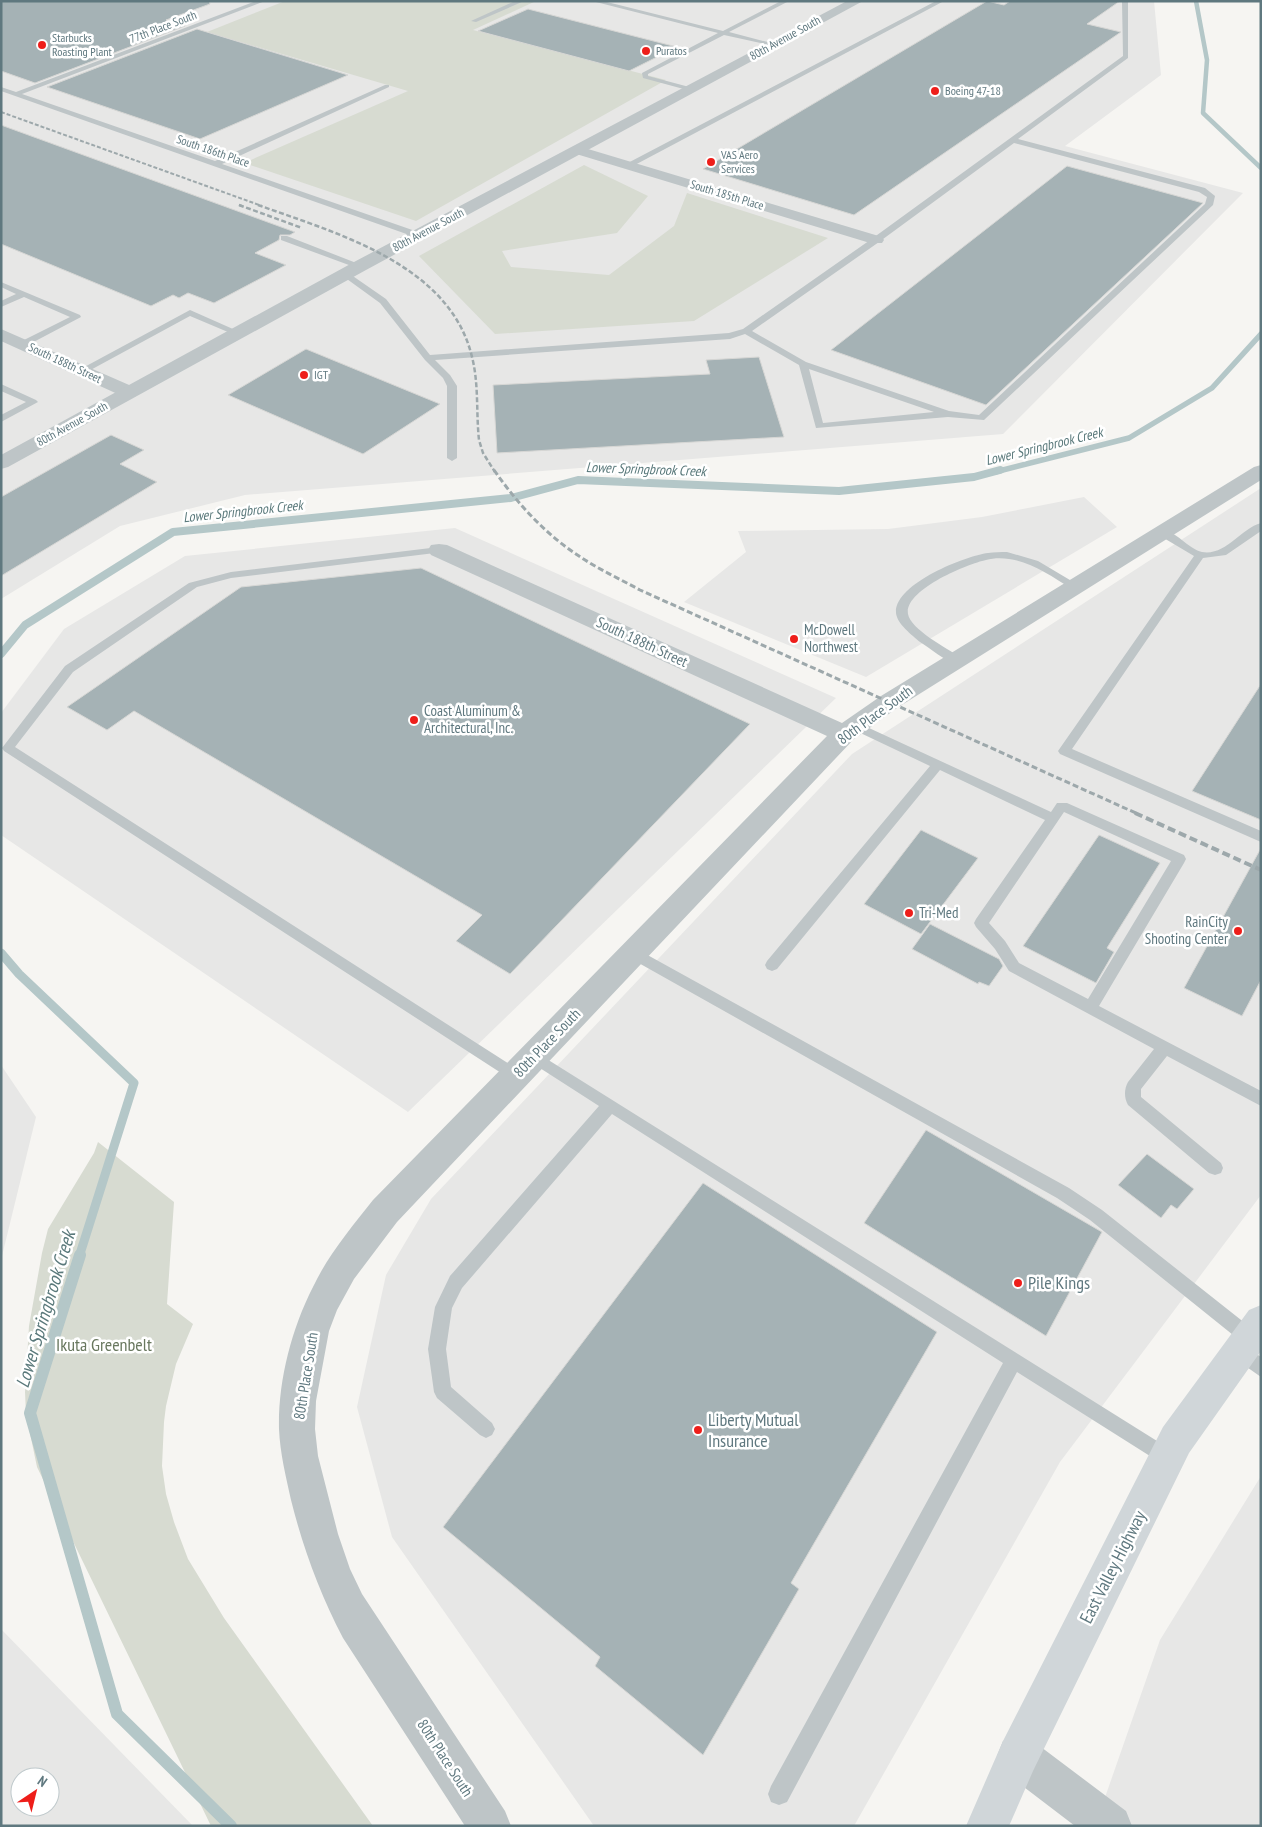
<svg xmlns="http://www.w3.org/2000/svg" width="1262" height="1827" viewBox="0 0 1262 1827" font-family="'PT Sans Narrow',sans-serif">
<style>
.built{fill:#e7e7e6;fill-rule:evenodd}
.green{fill:#d7dbd1}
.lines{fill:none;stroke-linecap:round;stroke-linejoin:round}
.stream-far4{stroke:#b4c7c8;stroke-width:4.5}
.stream-far3{stroke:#b4c7c8;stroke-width:5.5}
.stream-far2{stroke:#b4c7c8;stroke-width:8}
.stream-far1{stroke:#b4c7c8;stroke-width:9}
.stream{stroke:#b4c7c8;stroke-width:12}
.building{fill:#a5b2b5;stroke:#d7d7d5}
.service{fill:#bec5c7;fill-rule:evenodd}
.minor{fill:#bec5c7;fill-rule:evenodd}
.tertiary{fill:#bec5c7;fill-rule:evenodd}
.secondary{fill:#d0d6d9;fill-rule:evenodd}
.rail-far3{stroke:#9da8ab;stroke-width:2;stroke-dasharray:4 2;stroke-linecap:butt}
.rail-far2{stroke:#9da8ab;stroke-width:2.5;stroke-dasharray:5 2.5;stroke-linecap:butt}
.rail-far1{stroke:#9da8ab;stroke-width:3;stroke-dasharray:6 3;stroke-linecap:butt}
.rail{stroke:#9da8ab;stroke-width:4;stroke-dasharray:8 4;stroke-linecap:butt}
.poi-dot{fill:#ee1e1a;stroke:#fff;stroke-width:2}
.labels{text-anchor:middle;stroke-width:5;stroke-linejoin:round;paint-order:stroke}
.far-street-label{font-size:12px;fill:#5f787f;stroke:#fff}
.far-poi-label{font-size:12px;fill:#5f787f;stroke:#fff;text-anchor:start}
.far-water-label{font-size:14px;font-style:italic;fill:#5a797b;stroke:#fff}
.poi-label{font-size:15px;fill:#5f787f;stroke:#fff;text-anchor:start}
.street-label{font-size:15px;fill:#5f787f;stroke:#fff}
.near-poi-label{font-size:18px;fill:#5f787f;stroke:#fff;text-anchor:start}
.near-park-label{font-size:18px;fill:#68775e;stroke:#fff}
.near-street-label{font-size:18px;fill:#5f787f;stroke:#fff}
.near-water-label{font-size:19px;font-style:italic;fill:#5a797b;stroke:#fff}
</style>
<rect width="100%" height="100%" fill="#f6f5f2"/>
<path class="built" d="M1 1H1154L1161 75 1065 146 1243 193 1003 434 245 495 120 526 1 599Z
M1261 488V1195L1060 1462 854 1826H594L392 1537 357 1407 386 1275 431 1199 852 754Z
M1084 497 1117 527 866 677 684 602 746 552 738 531 888 529 982 517Z
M455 528 836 698 408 1112 1 835V713L64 629 185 556Z
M1 1065 36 1117 1 1260Z
M1261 1476V1826H1095L1160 1640Z
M1 1629 193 1826H1ZM20 1777H50V1807H20Z"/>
<path class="green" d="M285 1H536L473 30 666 80 416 221 244 163 408 91 207 32Z
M584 165 648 196 617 233 502 251 511 267 609 275 674 226 687 193 828 238 694 321 495 334 419 256Z
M98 1142 174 1202 167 1304 193 1324 176 1364 166 1406 164 1422 162 1466 166 1494 174 1522 188 1559 224 1618 373 1826H211L37 1467 26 1414 25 1392 29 1326 42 1253 48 1229 94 1153Z"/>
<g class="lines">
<path class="stream-far4" d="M1196 1 1207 60 1203 113 1261 168"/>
<path class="stream-far3" d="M995 472 1129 438 1212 388 1261 334"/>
<path class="stream-far2" d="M1 654 25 625 173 532 511 498 578 480 839 491 974 477 1000 470"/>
<path class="stream-far1" d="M1 953 19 974 134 1083 79 1257"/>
<path class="stream" d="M80 1255 30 1413 117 1714 231 1826"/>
</g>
<path class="building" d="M1 1H209L210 4 166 20 185 26 35 83 1 71Z
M987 1 1004 5 1010 1H1120L1087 24 1121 32 854 215 703 169Z
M528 9 677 47 629 71 478 31Z
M197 29 348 75 200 139 47 87Z
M1 125 295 232 290 235H280L279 240 255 253 286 265 214 303 188 293 179 298 173 295 151 306 1 244Z
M1067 166 1203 203 986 405 831 350Z
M306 349 440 404 363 454 228 395Z
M759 357 784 437 497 453 493 385 710 374 706 360Z
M111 435 144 450 120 464 157 482 1 576V497Z
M421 568 750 724 510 974 456 941 482 915 134 711 107 730 67 707 241 587Z
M1261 684V820L1192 791Z
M921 830 978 858 921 934 864 904Z
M1099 835 1160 863 1107 948 1114 952 1096 983 1023 946Z
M1261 848V980L1242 1016 1184 988Z
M930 924 999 959 1003 966 989 986 979 982 978 984 912 949Z
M926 1130 1102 1232 1046 1336 864 1223Z
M1147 1154 1194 1189 1177 1209 1171 1205 1161 1218 1118 1185Z
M703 1183 937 1332 791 1583 799 1589 703 1755 595 1666 600 1657 443 1527Z"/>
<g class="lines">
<path class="service" d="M256 1H265L22 94 215 161 385 85H389V87L222 164 421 233V237H415L1 91V87L16 92Z
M515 1H524L476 22 471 21Z
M592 1H603L723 31 781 1H789L729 32 775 44V46L724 35 648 74V76L693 88 694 89 691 91 643 78 642 73 718 33Z
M936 1H944L631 167 624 165Z
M1122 1H1128V58L1018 139 1205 188 1215 196 1213 205 984 420 948 417 816 428 799 365 745 334 730 339 435 360 450 375 457 386V458L452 461 447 458V386L443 378 425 360 380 303 340 274 347 272 386 299 430 355 729 333 743 329 873 238 1123 56ZM1014 143 1199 192 1207 197 1205 204 979 415 949 411 806 362 752 331 879 242ZM809 369 934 412 823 423Z
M281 236H287L364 266 357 268 281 240Z
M1 282 80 315 81 317 26 346H20V342L70 317 24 297 1 307V301L16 294 1 287Z
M190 310 242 333 238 336 235 335 190 316 85 373H79L77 371Z
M1 384 36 400 38 402 1 422V415L26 402 1 391Z
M1261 523V531L1226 555 1203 558 1072 749 1261 831V842L1060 754 1058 751 1194 556 1157 534 1156 532 1157 530C1173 526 1187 549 1202 552 1226 556 1240 529 1261 523Z
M439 547 444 550 443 552 231 578 197 587 73 672 15 747 520 1071 523 1076 520 1081 515 1082 4 751 2 748 65 666 189 583 231 572Z
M1007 552 1038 561 1080 586 1079 588H1071C1052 577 1032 562 1009 559 1002 558 993 558 986 560 967 564 904 590 908 614 910 629 948 649 960 657L962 660 960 663 956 664C944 660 931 649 920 642 912 635 897 624 896 613 894 584 965 556 988 553 994 552 1001 552 1007 552Z
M856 722 1051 812 1057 803H1067L1184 855 1186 859 1184 863 1099 1006 1261 1091V1106L1167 1056 1141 1089V1097L1221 1163 1223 1168 1221 1173 1215 1175 1209 1173 1128 1105C1124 1098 1124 1089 1128 1082L1154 1049 1009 971 995 949 976 927 974 923 976 919 1045 820 940 770 777 969 772 971 767 969 765 965 767 961 930 766 852 729 850 726 852 723ZM1064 812 1171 861 1088 999 1019 963 1005 941 989 923Z
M633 947 1069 1188 1102 1210 1255 1331 1258 1337 1255 1343 1249 1346 1243 1343 1090 1220 1057 1198 628 957 626 953 628 949Z
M534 1051 1173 1451 1176 1457 1173 1463 1167 1466 1161 1463 1017 1372 787 1802 779 1805 771 1802 768 1794 771 1786 1003 1363 612 1114 462 1288 452 1308 446 1349 451 1387 492 1423 495 1429 492 1435 486 1438 480 1435 437 1398 434 1392 428 1349 435 1307 450 1276 599 1106 529 1061 527 1057 529 1053Z
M1240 1343 1261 1357V1377L1234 1358 1231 1352 1234 1346Z"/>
<path class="minor" d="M578 146 882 237 884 240 882 243H870L573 153 571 150 573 147Z
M1 329 136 388 138 392 136 396 129 398 122 396 1 341Z
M1261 465V480L897 708 853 740 397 1222 354 1279 337 1310 329 1331 316 1401 315 1429 318 1456 338 1534 350 1569 362 1594 505 1811 511 1826H465L343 1638C320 1594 303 1548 291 1500 286 1477 280 1453 279 1429 278 1382 291 1330 313 1287 328 1255 351 1228 373 1200L827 736 431 555 428 550 431 545 439 544 447 545 842 723 881 696 1254 467Z
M1018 1735 1033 1741 1126 1811 1132 1826H1075L1003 1771 997 1756 1003 1741Z"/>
<path class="tertiary" d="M847 1H863L366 270 8 467 1 469V455L354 262Z"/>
<path class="secondary" d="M1261 1305V1351L1189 1453 1033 1771 1009 1826H966L1003 1741 1163 1427 1249 1310Z"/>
<path class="rail-far3" d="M1 112 262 206
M239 205 242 206"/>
<path class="rail-far2" d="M239 205 302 228
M258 205C336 233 450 264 472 357 479 384 476 413 479 440L483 453 495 472"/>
<path class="rail-far1" d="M494 470C517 503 545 534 579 556 598 569 620 579 640 590L1138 814"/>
<path class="rail" d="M1135 813 1261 870"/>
</g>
<g class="poi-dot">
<circle cx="42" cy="45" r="5"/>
<circle cx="646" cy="51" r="5"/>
<circle cx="935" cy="91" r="5"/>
<circle cx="711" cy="162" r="5"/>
<circle cx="304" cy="375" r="5"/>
<circle cx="794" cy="639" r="5"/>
<circle cx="414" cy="720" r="5"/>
<circle cx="909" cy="913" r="5"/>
<circle cx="1238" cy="931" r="5"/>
<circle cx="1018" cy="1283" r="5"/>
<circle cx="698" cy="1430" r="5"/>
</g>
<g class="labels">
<g class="far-street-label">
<text transform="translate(163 27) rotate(-21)" y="4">77th Place South</text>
<text transform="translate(785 38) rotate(-29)" y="4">80th Avenue South</text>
<text transform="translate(213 151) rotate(19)" y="4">South 186th Place</text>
<text transform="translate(727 195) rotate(17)" y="4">South 185th Place</text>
<text transform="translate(428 230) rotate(-28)" y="4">80th Avenue South</text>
<text transform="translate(65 363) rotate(25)" y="4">South 188th Street</text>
<text transform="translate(72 424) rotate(-29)" y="4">80th Avenue South</text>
</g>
<g class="far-poi-label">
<text x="52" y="42">Starbucks<tspan x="52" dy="14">Roasting Plant</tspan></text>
<text x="656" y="55">Puratos</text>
<text x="945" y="95">Boeing 47-18</text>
<text x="721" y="159">VAS Aero<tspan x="721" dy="14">Services</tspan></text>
<text x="314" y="379">IGT</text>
</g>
<g class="far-water-label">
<text transform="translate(1044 446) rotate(-14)" y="5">Lower Springbrook Creek</text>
<text transform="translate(646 469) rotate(2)" y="5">Lower Springbrook Creek</text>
<text transform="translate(243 511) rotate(-6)" y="5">Lower Springbrook Creek</text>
</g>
<g class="poi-label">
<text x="804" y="635">McDowell<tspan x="804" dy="17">Northwest</tspan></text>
<text x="424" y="716">Coast Aluminum &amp;<tspan x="424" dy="17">Architectural, Inc.</tspan></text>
<text x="919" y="918">Tri-Med</text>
<text x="1228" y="927" text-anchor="end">RainCity<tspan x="1228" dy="17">Shooting Center</tspan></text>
</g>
<g class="street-label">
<text transform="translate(642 642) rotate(25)" y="5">South 188th Street</text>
<text transform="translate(875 715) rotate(-36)" y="5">80th Place South</text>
<text transform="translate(547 1043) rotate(-46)" y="5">80th Place South</text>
<text transform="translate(306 1376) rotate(-81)" y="5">80th Place South</text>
<text transform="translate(445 1758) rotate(57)" y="5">80th Place South</text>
</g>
<g class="near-poi-label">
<text x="1028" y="1289">Pile Kings</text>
<text x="708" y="1426">Liberty Mutual<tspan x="708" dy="21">Insurance</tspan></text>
</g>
<g class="near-park-label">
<text x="104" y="1351">Ikuta Greenbelt</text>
</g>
<g class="near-street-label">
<text transform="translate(1113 1567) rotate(-63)" y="6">East Valley Highway</text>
</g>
<g class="near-water-label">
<text transform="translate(45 1309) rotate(-73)" y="7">Lower Springbrook Creek</text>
</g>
</g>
<rect width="1262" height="1827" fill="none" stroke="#5f787f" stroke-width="5"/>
<g transform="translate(35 1792) rotate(35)"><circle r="24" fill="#ffffff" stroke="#bfc9cc"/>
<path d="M0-4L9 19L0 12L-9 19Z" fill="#ee1e1a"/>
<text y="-8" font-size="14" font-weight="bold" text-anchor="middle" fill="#5f787f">N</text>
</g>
</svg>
